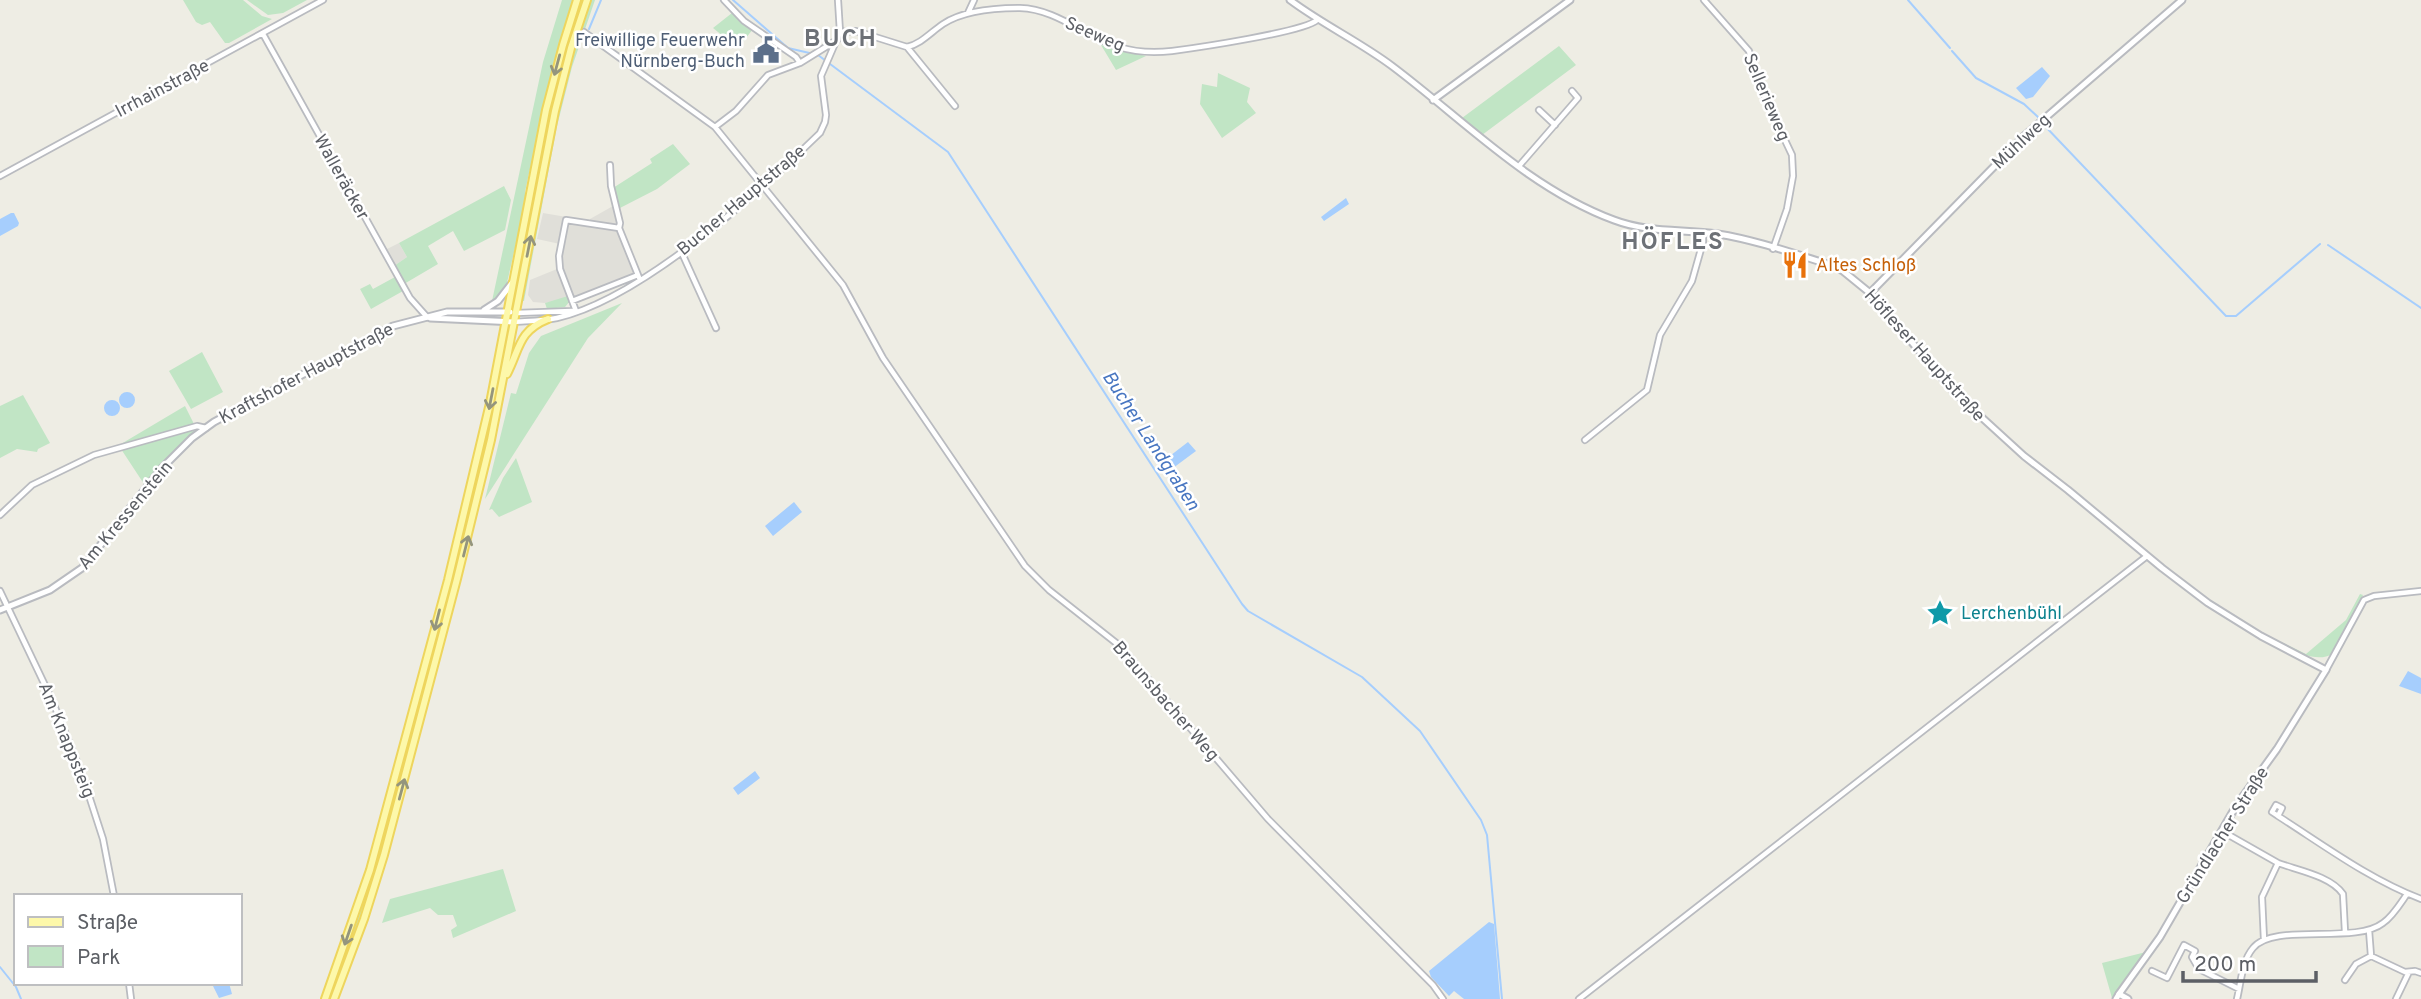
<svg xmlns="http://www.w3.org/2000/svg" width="2421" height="999" viewBox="0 0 2421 999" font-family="Overpass,sans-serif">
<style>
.industrial{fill:#e0dfd9}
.green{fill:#c1e5c5}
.water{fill:#a6cefd}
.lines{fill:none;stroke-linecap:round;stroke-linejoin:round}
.stream{stroke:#a6cefd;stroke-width:2}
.minor-casing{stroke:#b9bbc0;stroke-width:8}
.tertiary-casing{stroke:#b9bbc0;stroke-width:9}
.secondary-casing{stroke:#babcc2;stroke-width:9}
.primary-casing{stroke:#eed55d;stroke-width:10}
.minor{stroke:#fff;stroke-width:4.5}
.tertiary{stroke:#fff;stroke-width:5}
.secondary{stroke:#fff;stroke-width:5}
.primary{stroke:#fdf8aa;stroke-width:6}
.oneway{stroke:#94957d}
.labels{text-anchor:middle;stroke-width:5;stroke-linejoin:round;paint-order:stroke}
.street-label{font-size:18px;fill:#5c5f65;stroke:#fff}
.service-label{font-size:18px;fill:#4e5e75;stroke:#fff;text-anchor:end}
.food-label{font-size:18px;fill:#c56008;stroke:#fff;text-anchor:start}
.culture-label{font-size:18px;fill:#0d838f;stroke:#fff;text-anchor:start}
.water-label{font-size:19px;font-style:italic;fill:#4876c1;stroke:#fff}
.district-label{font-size:24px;font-weight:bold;letter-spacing:2px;fill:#6d7177;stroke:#fff}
</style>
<rect width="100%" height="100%" fill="#eeede4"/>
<path class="industrial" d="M613 206 618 223 617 230 634 273 575 297 545 303 533 302 528 295 530 280 557 269 560 244 537 239 543 213 590 221V219Z
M399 243 407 257 394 266 385 250Z"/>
<path class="green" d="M183 0H243L262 16 272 19 229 43H225L210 22 202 25 196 22Z
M247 0H307L283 13 268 15Z
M562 0H575L529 173 525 192 527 196 506 287 498 299 497 297 492 301 543 62Z
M580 0H585L570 44 515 300C534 199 546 98 580 0Z
M590 0H595L572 67 557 126 524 301H522L562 93Z
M732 13 753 29 738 48 713 28Z
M1101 45 1146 56 1116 70Z
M1559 46 1576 65 1482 135 1462 118Z
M1218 73 1250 88 1247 102 1256 113 1222 138 1200 104 1202 84 1217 87Z
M673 144 690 164 657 189 618 209 613 188 652 163 650 159Z
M504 186 511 200 505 230 464 251 453 231 428 246 438 264 404 284 394 266 407 257 399 243Z
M395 277 403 291 371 309 360 289 370 284 373 289Z
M568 296 570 301 565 307 547 309 545 303Z
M622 303 588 338 485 499 511 393 516 394 529 353 541 336Z
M508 333 491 432 445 619 380 860 376 859 441 618 483 449Z
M202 352 223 392 191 409 169 371Z
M23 395 50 443 38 449 37 452 17 449 0 458V406Z
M185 406 194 424 121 444Z
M198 429 160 464 144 484 121 449Z
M516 458 532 502 499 517 492 509 489 510 503 478Z
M2360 594 2363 595 2332 654C2312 667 2271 639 2252 628L2306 654 2346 620Z
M374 865 378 867 332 999H328L352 935Z
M503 869 516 911 453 938 451 930 457 926 453 915H438L430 908 382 923 390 899Z
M2146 952 2112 998 2102 963Z"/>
<path class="water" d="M2042 67 2050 76 2033 97 2026 99 2016 88Z
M1346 198 1349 204 1324 221 1321 217Z
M11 213H14L19 223 18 226 0 236V219Z
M119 400a8 8 0 1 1 16 0a8 8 0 1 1-16 0Z
M104 408a8 8 0 1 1 16 0a8 8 0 1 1-16 0Z
M1188 442 1196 451 1169 471 1162 462Z
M794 502 802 512 773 536 765 526Z
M2408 671 2421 678V694L2399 686Z
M755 771 760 778 738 795 733 788Z
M1489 922 1494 924 1500 999H1464L1454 991 1449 996 1431 977 1429 971Z
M221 983H229L232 994 219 998 213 986Z"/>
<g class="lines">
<path class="stream" d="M733 0 788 48 818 55 948 152 1242 604 1248 611 1362 677 1420 731 1481 820 1487 835 1502 999
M1908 0 1950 48
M589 29 601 0
M1952 51 1976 78 2024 104 2039 118
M2044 125 2226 316H2236L2320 244
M2328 245 2421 308
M0 967 16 987 21 999"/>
<defs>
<path id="minor" d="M724 0 744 21 796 57 800 63
M1704 0 1749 51 1756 79 1792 155 1793 176 1787 209 1773 249
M968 13 974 0
M584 32 715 127 843 285 883 358 1025 566 1049 590 1120 646 1268 819 1433 985 1443 999
M840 32 856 31 907 47C921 44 931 32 943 24 964 10 995 8 1020 8 1057 9 1085 37 1119 47 1135 52 1154 53 1172 51 1195 48 1304 32 1317 20
M263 34 410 298 427 317
M907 47 955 106
M1539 110 1555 125
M715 127 736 111 768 75 800 63 837 40
M610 165 611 186 620 223 619 228 640 280
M1519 166 1578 98 1572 91
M0 176 323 0
M681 251 716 328
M572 301 638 275
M576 311 560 269 559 256 566 220 619 228
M516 313 572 311
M514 322C528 321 543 321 557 318 641 299 758 193 820 133L825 122 826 115 821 76 840 32 838 0
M1585 440 1647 390 1660 335 1692 281 1703 242V233
M0 515 32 485 94 455 197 426 206 428
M0 591 52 700 82 774 103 839 114 896
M2326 670 2364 600 2374 596 2421 591
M2278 816 2272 812 2276 805 2282 808 2278 816C2325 846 2369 879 2421 899
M2227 834 2278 863
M2369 930 2371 956
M2264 940 2262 897 2278 863C2297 870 2331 876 2343 894L2345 932
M2152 971 2167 978 2184 945 2195 951 2192 957 2199 969 2239 989
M2345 980 2356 964 2371 956 2405 972 2415 971 2421 973
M129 983 131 999
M1579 999 2147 556
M2237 999C2241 982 2242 961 2253 948 2274 922 2355 945 2383 923 2393 916 2400 904 2407 894
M2396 999 2409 972"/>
<path id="tertiary" d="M1290 0C1322 24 1360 42 1392 66 1464 120 1528 188 1614 220 1648 233 1683 229 1718 234 1756 240 1795 254 1831 265L1843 271 1870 293 1955 393 2024 456 2068 490 2162 568 2208 603 2261 636 2326 670 2277 749 2236 806 2160 937 2119 994
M1433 100 1570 0
M1870 293 2023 137 2182 0
M484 310 498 301 512 283
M430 318 514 322
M0 610 50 590 82 568 162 468 192 438 214 422 393 326 447 312H510"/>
<path id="secondary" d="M2116 999 2119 994 2128 999"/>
<path id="primary" d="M507 374C520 349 518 331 548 319
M325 999 370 870 448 580 490 403 546 110 563 45 577 0
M334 999 364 919 384 855 457 579 491 440 555 111 571 48 587 0"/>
</defs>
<use href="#minor" class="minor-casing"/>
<use href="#tertiary" class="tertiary-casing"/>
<use href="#secondary" class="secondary-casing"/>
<use href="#primary" class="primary-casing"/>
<use href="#minor" class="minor"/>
<use href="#tertiary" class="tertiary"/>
<use href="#secondary" class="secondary"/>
<use href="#primary" class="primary"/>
</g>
<defs><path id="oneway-shaft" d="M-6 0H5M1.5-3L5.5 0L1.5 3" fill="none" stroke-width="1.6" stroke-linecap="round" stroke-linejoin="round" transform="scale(1.75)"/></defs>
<g class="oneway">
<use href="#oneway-shaft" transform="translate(557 65) rotate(105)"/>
<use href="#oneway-shaft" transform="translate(529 246) rotate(-79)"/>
<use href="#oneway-shaft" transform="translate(491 399) rotate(101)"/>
<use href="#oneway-shaft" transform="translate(466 546) rotate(-76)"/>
<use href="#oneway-shaft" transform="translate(437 620) rotate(104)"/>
<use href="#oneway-shaft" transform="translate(402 789) rotate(-75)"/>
<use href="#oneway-shaft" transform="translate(348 935) rotate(109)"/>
</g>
<defs>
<symbol id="civic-bare" viewBox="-9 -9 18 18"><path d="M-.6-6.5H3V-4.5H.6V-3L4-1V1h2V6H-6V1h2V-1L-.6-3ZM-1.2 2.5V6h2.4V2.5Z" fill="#5c6f8a" stroke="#fff" stroke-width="2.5" paint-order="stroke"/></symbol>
<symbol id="restaurant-bare" viewBox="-9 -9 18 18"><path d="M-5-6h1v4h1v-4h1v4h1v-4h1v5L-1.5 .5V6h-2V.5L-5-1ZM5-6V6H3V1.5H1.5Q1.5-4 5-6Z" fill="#e8710a" stroke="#fff" stroke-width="2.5" paint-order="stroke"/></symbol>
<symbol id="sight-bare" viewBox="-9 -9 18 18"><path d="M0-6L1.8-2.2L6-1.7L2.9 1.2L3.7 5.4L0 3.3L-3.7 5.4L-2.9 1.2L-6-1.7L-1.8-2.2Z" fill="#0f9aa8" stroke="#fff" stroke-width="2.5" paint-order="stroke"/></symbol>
</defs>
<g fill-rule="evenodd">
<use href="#civic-bare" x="747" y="31" width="38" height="38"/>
<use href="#restaurant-bare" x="1776" y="246" width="38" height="38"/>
<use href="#sight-bare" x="1921" y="594" width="38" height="38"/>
</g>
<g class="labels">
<g class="street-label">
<text transform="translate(1095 34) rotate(23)" y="6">Seeweg</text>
<text transform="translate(162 88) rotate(-28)" y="6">Irrhainstraße</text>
<text transform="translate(1767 97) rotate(67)" y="6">Sellerieweg</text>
<text transform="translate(2021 141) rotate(-43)" y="6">Mühlweg</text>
<text transform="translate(342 177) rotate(61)" y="6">Walleräcker</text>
<text transform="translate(741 200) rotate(-40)" y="6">Bucher Hauptstraße</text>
<text transform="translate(1925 355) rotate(48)" y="6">Höfleser Hauptstraße</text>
<text transform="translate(306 373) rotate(-28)" y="6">Kraftshofer Hauptstraße</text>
<text transform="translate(125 515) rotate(-50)" y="6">Am Kressenstein</text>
<text transform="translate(1166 701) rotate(49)" y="6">Braunsbacher Weg</text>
<text transform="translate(67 740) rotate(68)" y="6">Am Knappsteig</text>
<text transform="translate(2222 835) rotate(-58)" y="6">Gründlacher Straße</text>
</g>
<g class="service-label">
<text x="745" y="46">Freiwillige Feuerwehr<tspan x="745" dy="21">Nürnberg-Buch</tspan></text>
</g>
<g class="food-label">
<text x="1816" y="271">Altes Schloß</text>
</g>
<g class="culture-label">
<text x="1961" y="619">Lerchenbühl</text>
</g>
<g class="water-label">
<text transform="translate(1152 440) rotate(57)" y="7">Bucher Landgraben</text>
</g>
<g class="district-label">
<text x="841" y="46">BUCH</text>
<text x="1673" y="249">HÖFLES</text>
</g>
</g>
<rect x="14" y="894" width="228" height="91" fill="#ffffff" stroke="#bebfc1" stroke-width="2"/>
<rect x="28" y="917" width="35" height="10" fill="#fdf8aa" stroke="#bebfc1" stroke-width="2"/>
<text x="77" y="929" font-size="21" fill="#5c5f65">Straße</text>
<rect x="28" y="946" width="35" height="21" fill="#c1e5c5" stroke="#bebfc1" stroke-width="2"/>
<text x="77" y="964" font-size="21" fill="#5c5f65">Park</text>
<path d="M2183 971v10h133v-10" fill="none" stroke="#5c5f65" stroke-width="3.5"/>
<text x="2194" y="971" font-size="21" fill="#5c5f65" stroke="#ffffff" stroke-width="5" paint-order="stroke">200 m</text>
</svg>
